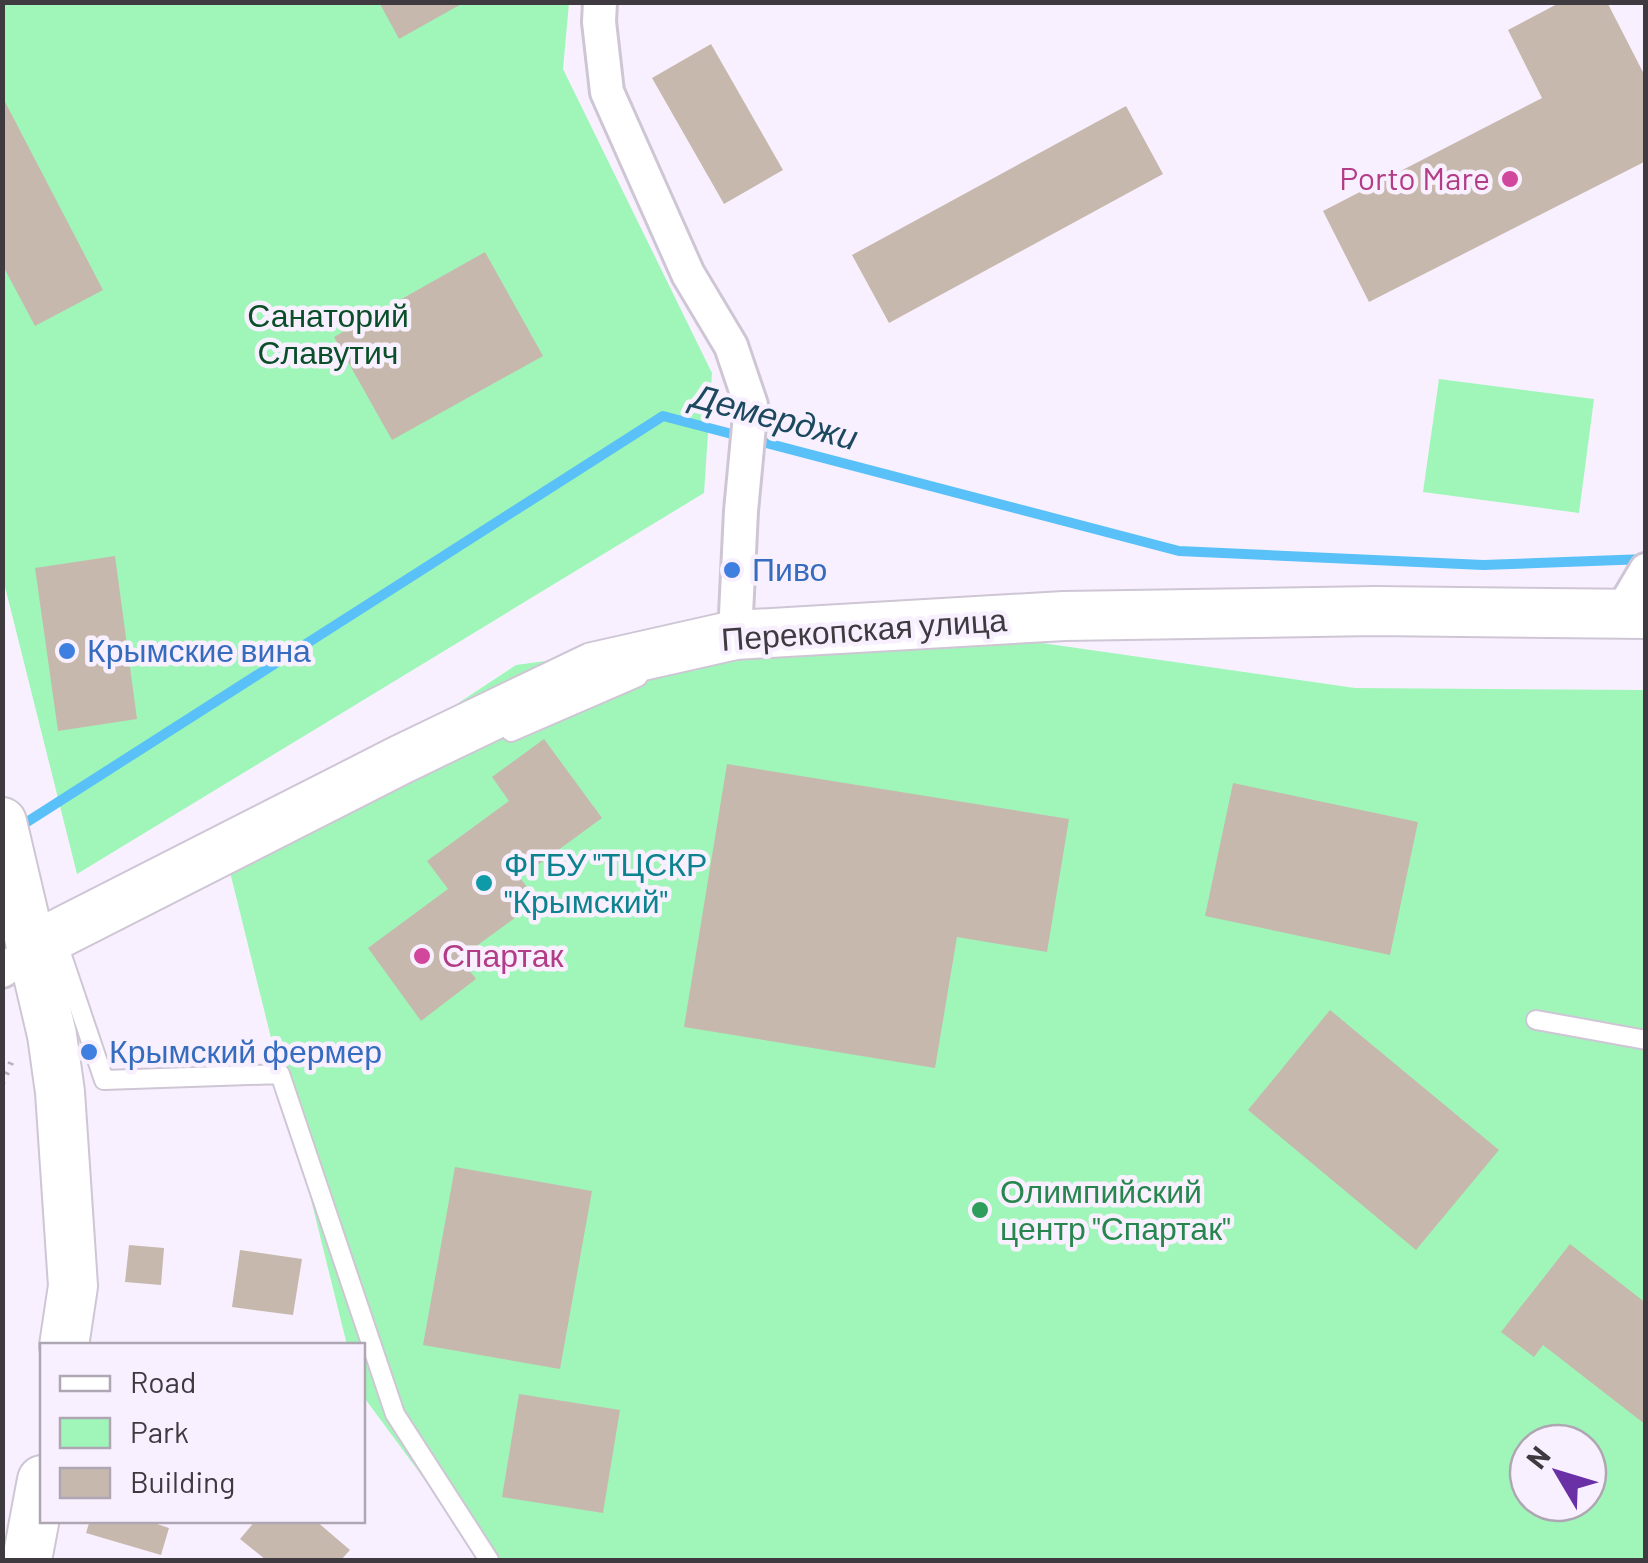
<svg xmlns="http://www.w3.org/2000/svg" width="1648" height="1563" viewBox="0 0 1648 1563" font-family="Barlow,sans-serif">
<style>
.green{fill:#a0f6b9;fill-rule:evenodd}
.lines{fill:none;stroke-linecap:round;stroke-linejoin:round}
.stream{stroke:#59c1f7;stroke-width:10}
.building{fill:#c7b8ae}
.lane-casing{stroke:#cfc6d5;stroke-width:22}
.street-casing{stroke:#cfc6d5;stroke-width:38}
.secondary-casing{stroke:#cfc6d5;stroke-width:52}
.path{stroke:#b7b0bc;stroke-width:6;stroke-dasharray:2.5 8;stroke-linecap:butt}
.lane{stroke:#fff;stroke-width:18}
.street{stroke:#fff;stroke-width:32}
.secondary{stroke:#fff;stroke-width:48}
.hotel-dot{fill:#d1479c;stroke:#f9f0ff;stroke-width:4}
.shop-dot{fill:#3f7fe0;stroke:#f9f0ff;stroke-width:4}
.culture-dot{fill:#0f9aa8;stroke:#f9f0ff;stroke-width:4}
.leisure-dot{fill:#2e9e5b;stroke:#f9f0ff;stroke-width:4}
.labels{text-anchor:middle;stroke-width:9;stroke-linejoin:round;paint-order:stroke}
.hotel-label{font-size:32px;fill:#b23c85;stroke:#f9f0ff;text-anchor:end}
.park-label{font-size:32px;fill:#0a4f29;stroke:#f9f0ff}
.shop-label{font-size:32px;fill:#366cbe;stroke:#f9f0ff;text-anchor:start}
.street-label{font-size:32px;fill:#3e3a40;stroke:#f9f0ff}
.culture-label{font-size:32px;fill:#0d838f;stroke:#f9f0ff;text-anchor:start}
.leisure-label{font-size:32px;fill:#27864d;stroke:#f9f0ff;text-anchor:start}
.water-label{font-size:35px;font-style:italic;fill:#1d4960;stroke:#f9f0ff}
</style>
<rect width="100%" height="100%" fill="#f9f0ff"/>
<path class="green" d="M2 3H569L563 69 712 373 704 493 77 874 3 579Z
M1439 379 1594 399 1579 513 1423 492Z
M793 607 1355 688 1645 690V1560H484L363 1396 362 1346 347 1345 226 856 516 665 735 635ZM1528 1443H1588V1503H1528Z"/>
<g class="lines">
<path class="stream" d="M16 829 663 416 1179 551 1483 565 1646 559"/>
</g>
<path class="building" d="M379 2H465L399 39Z
M1561 2H1607L1646 78V161L1369 302 1323 211 1542 98 1508 30Z
M711 44 783 170 724 204 652 78Z
M2 96 103 290 35 326 2 264Z
M1126 106 1163 174 889 323 852 255Z
M485 252 543 356 392 440 334 337Z
M115 556 137 719 58 731 35 568Z
M544 739 602 818 520 878 538 901 460 958 476 979 421 1021 368 948 448 889 427 861 509 801 492 777Z
M727 764 1069 819 1047 952 957 937 935 1068 684 1027Z
M1233 783 1418 822 1390 955 1205 916Z
M1330 1010 1499 1150 1416 1250 1248 1110Z
M455 1167 592 1191 560 1369 423 1345Z
M1570 1244 1646 1303V1425L1543 1345 1534 1357 1501 1332Z
M129 1245 164 1248 161 1285 125 1282Z
M240 1250 302 1259 293 1315 232 1307Z
M519 1394 620 1410 603 1513 502 1497Z
M90 1520H145L169 1528 161 1555 86 1533Z
M256 1520H315L350 1550 341 1560H266L240 1539Z"/>
<g class="lines">
<defs>
<path id="lane" d="M511 732 638 677
M56 938 104 1080 280 1074 395 1414 489 1560
M1536 1020 1646 1040"/>
<path id="street" d="M600 2 599 22 607 92 688 274 731 346 751 405 741 511 735 635
M1620 614 1646 570
M2 971 33 950"/>
<path id="secondary" d="M2 822 52 1035 60 1092 73 1286 64 1346
M33 950 56 935 400 760 593 667 735 635 1064 616 1375 611 1646 614
M27 1560 42 1480"/>
</defs>
<use href="#lane" class="lane-casing"/>
<use href="#street" class="street-casing"/>
<use href="#secondary" class="secondary-casing"/>
<path class="path" d="M2 1084 13 1058"/>
<use href="#lane" class="lane"/>
<use href="#street" class="street"/>
<use href="#secondary" class="secondary"/>
</g>
<g class="hotel-dot">
<circle cx="1510" cy="179" r="10"/>
<circle cx="422" cy="956" r="10"/>
</g>
<g class="shop-dot">
<circle cx="732" cy="570" r="10"/>
<circle cx="67" cy="651" r="10"/>
<circle cx="89" cy="1052" r="10"/>
</g>
<circle class="culture-dot" cx="484" cy="883" r="10"/>
<circle class="leisure-dot" cx="980" cy="1210" r="10"/>
<g class="labels">
<g class="hotel-label">
<text x="1490" y="190">Porto Mare</text>
<text x="442" y="967" text-anchor="start">Спартак</text>
</g>
<g class="park-label">
<text x="328" y="327">Санаторий<tspan x="328" dy="37">Славутич</tspan></text>
</g>
<g class="shop-label">
<text x="752" y="581">Пиво</text>
<text x="87" y="662">Крымские вина</text>
<text x="109" y="1063">Крымский фермер</text>
</g>
<g class="street-label">
<text transform="translate(864 630) rotate(-4)" y="11">Перекопская улица</text>
</g>
<g class="culture-label">
<text x="504" y="876">ФГБУ "ТЦСКР<tspan x="504" dy="37">"Крымский"</tspan></text>
</g>
<g class="leisure-label">
<text x="1000" y="1203">Олимпийский<tspan x="1000" dy="37">центр "Спартак"</tspan></text>
</g>
<g class="water-label">
<text transform="translate(775 417) rotate(15)" y="12">Демерджи</text>
</g>
</g>
<rect width="1648" height="1563" fill="none" stroke="#3e3a40" stroke-width="10"/>
<rect x="40" y="1343" width="325" height="180" fill="#f9f0ff" stroke="#aea7b3" stroke-width="2.5"/>
<rect x="60" y="1376" width="50" height="15" fill="#ffffff" stroke="#aea7b3" stroke-width="2.5"/>
<text x="130" y="1393" font-size="30" fill="#3e3a40">Road</text>
<rect x="60" y="1418" width="50" height="30" fill="#a0f6b9" stroke="#aea7b3" stroke-width="2.5"/>
<text x="130" y="1443" font-size="30" fill="#3e3a40">Park</text>
<rect x="60" y="1468" width="50" height="30" fill="#c7b8ae" stroke="#aea7b3" stroke-width="2.5"/>
<text x="130" y="1493" font-size="30" fill="#3e3a40">Building</text>
<g transform="translate(1558 1473) rotate(308)"><circle r="48" fill="#f9f0ff" stroke="#aea7b3" stroke-width="2.5"/>
<path d="M0-8L18 38L0 25L-18 38Z" fill="#6a31a7"/>
<text y="-15" font-size="28" font-weight="bold" text-anchor="middle" fill="#3e3a40">N</text>
</g>
</svg>
